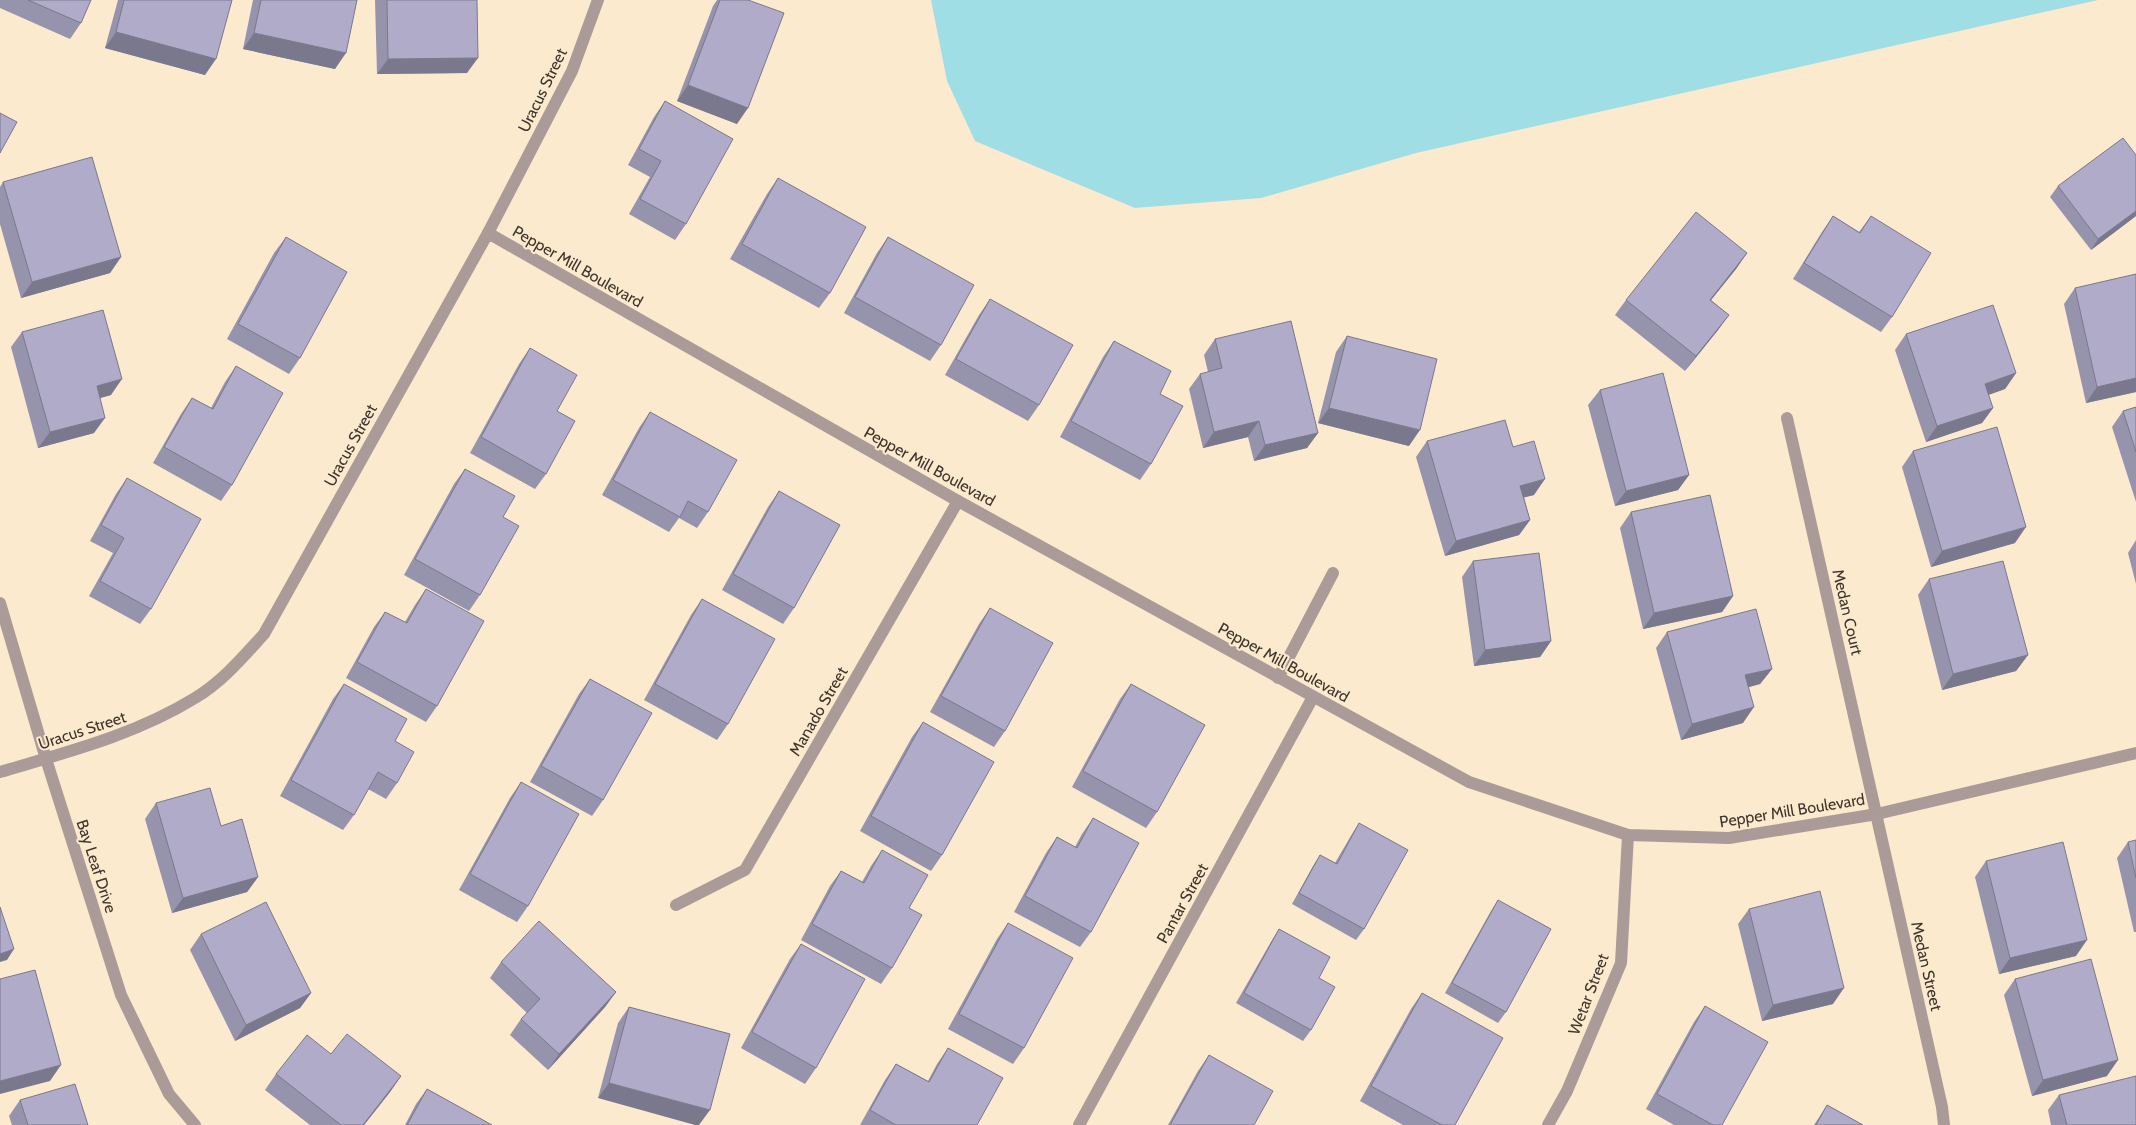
<svg xmlns="http://www.w3.org/2000/svg" width="2136" height="1125" viewBox="0 0 2136 1125" font-family="Cabin,sans-serif">
<style>
.water{fill:#a0dee5}
.lines{fill:none;stroke-linecap:round;stroke-linejoin:round}
.minor{stroke:#ab9b98;stroke-width:12}
.tertiary{stroke:#ab9b98;stroke-width:12}
.wall{fill:#9693ad}
.shaded-wall{fill:#7a788d}
.building{fill:#afabc9;stroke:#7a788d}
.labels{text-anchor:middle;stroke-width:4;stroke-linejoin:round;paint-order:stroke}
.street-label{font-size:16px;fill:#3e362c;stroke:#fceace}
</style>
<rect width="100%" height="100%" fill="#fceace"/>
<path class="water" d="M931 0H2098L1416 153 1261 198 1135 208 975 141 947 81Z"/>
<g class="lines">
<path class="minor" d="M488 233 572 71 598 0
M1787 418 1942 1107 1944 1125
M0 603 46 759 121 995 169 1094 195 1125
M1278 678 1333 573
M676 905 745 870 958 501
M1079 1125 1313 697
M1548 1125 1567 1091 1621 963 1628 835"/>
<path class="tertiary" d="M0 772C67 752 135 735 195 698 222 682 243 657 264 634L488 233 958 501 1469 782 1628 835 1729 838 1877 814 2136 753"/>
</g>
<path class="wall" d="M0 0H91L81 23 70 39 0 8Z
M118 0H232L205 75 105 48Z
M253 0H357L335 69 243 49Z
M375 0H477L467 73 377 74Z
M717 0H748L737 124 677 101 713 6Z
M665 101 686 224 675 240 629 214 650 177 628 165 654 117Z
M2136 155V216L2091 250 2050 197 2058 186Z
M778 178 830 293 819 308 730 259 767 194Z
M3 182 121 257 110 273 21 298 0 224V187Z
M1833 216 1859 232 1871 216 1892 317 1881 332 1793 279 1822 232Z
M286 237 300 358 289 374 227 339 274 253Z
M888 237 941 345 930 361 844 313 877 253Z
M1747 253 1736 269 1711 300 1729 315 1718 330 1685 371 1615 315 1626 300Z
M2075 288 2136 392 2086 403 2064 304Z
M990 299 1039 405 1028 421 945 375 979 315Z
M22 332 111 395 100 398 94 433 38 448 11 347Z
M1906 334 2016 373 2005 389 1988 395 1993 408 1982 423 1926 442 1895 350Z
M1347 336 1409 446 1318 423 1336 352Z
M1215 339 1318 433 1307 448 1254 461 1248 437 1203 448 1189 389 1200 374 1208 372 1204 355Z
M1114 341 1160 394 1151 464 1140 480 1060 437 1103 357Z
M530 348 557 411 546 474 535 489 470 453 519 364Z
M236 366 232 485 221 501 153 463 181 414 192 398 211 408 225 382Z
M1600 390 1689 475 1678 490 1615 506 1588 405Z
M2136 407V502L2112 427 2123 411Z
M650 412 708 512 697 528 679 518 669 532 602 495 639 428Z
M1427 441 1513 447 1534 495 1524 497 1530 520 1519 535 1445 556 1416 457Z
M1913 451 2015 543 1931 567 1902 467Z
M465 469 503 517 480 595 469 611 404 575 454 484Z
M127 478 151 609 140 624 89 596 113 553 90 541 116 494Z
M779 491 794 608 783 624 722 590 768 507Z
M1631 512 1733 596 1722 612 1643 629 1620 528Z
M2136 540V584L2128 553Z
M1473 561 1551 641 1540 657 1474 666 1462 577Z
M1929 579 2028 655 2016 671 1942 690 1918 595Z
M426 589 437 706 426 722 346 678 374 627 385 612 405 622 415 605Z
M702 599 728 724 717 740 644 700 691 615Z
M990 608 1005 731 994 747 930 712 979 624Z
M1667 632 1772 669 1760 684 1749 687 1743 723 1681 740 1656 648Z
M590 679 603 800 592 816 530 782 579 694Z
M344 684 395 741 397 783 386 799 368 789 354 815 343 830 280 796 333 699Z
M1131 684 1157 812 1146 828 1072 787 1120 699Z
M923 722 942 855 931 871 860 831 912 737Z
M521 782 528 906 517 922 459 890 510 798Z
M156 803 258 877 247 892 172 913 145 819Z
M1093 818 1091 932 1080 947 1014 912 1046 853 1057 837 1075 847 1082 834Z
M1359 823 1364 929 1356 940 1292 904 1313 866 1320 855 1335 863 1352 834Z
M2136 840V932H2134L2117 858 2128 842Z
M882 850 909 908 892 968 881 984 801 940 830 886 841 871 862 882 871 866Z
M1986 861 2076 956 1999 974 1975 877Z
M1498 900 1506 1012 1498 1023 1445 993 1491 911Z
M1749 909 1833 1004 1762 1021 1738 924Z
M1008 923 1024 1048 1013 1064 948 1029 997 939Z
M1279 929 1319 978 1311 1030 1303 1041 1236 1003 1272 940Z
M201 934 311 993 300 1008 235 1041 190 950Z
M801 944 816 1068 805 1084 741 1048 790 959Z
M501 962 616 992 605 1007 548 1070 510 1035 521 1019 527 1013 490 978Z
M2015 979 2107 1076 2032 1096 2004 995Z
M1422 993 1455 1125H1403L1360 1101 1411 1009Z
M1705 1006 1722 1125H1674L1646 1109 1694 1022Z
M629 1007 730 1034 598 1098 618 1023Z
M948 1048 977 1125H860L885 1080 896 1064 928 1081 937 1064Z
M331 1054 401 1076 390 1092 364 1125H310L265 1090 276 1074Z
M1209 1055 1254 1125H1168L1198 1071Z
M427 1089 492 1125H405L416 1104Z
M2059 1095 2136 1125H2051L2048 1110Z
M20 1100 88 1125H12L9 1116Z
M1827 1105 1863 1125H1814Z"/>
<path class="shaded-wall" d="M116 32 216 59 205 75 105 48Z
M254 33 346 53 335 69 243 49Z
M478 58 467 73 377 74 388 59Z
M688 85 748 108 737 124 677 101Z
M2136 211V216L2091 250 2098 239Z
M1747 253 1736 269 1699 315 1710 300Z
M121 257 110 273 21 298 32 282Z
M1729 315 1718 330 1685 371 1696 356Z
M2016 373 2005 389 1974 400 1985 384Z
M2136 378V392L2086 403 2097 387Z
M122 379 111 395 86 402 97 386Z
M1329 408 1420 430 1409 446 1318 423Z
M1993 408 1982 423 1926 442 1937 426Z
M105 418 94 433 38 448 50 432Z
M1259 421 1248 437 1203 448 1214 432Z
M1318 433 1307 448 1254 461 1265 445Z
M1689 475 1678 490 1615 506 1626 491Z
M1545 479 1534 495 1509 501 1520 486Z
M1530 520 1519 535 1445 556 1456 541Z
M2026 527 2015 543 1931 567 1942 551Z
M1733 596 1722 612 1643 629 1654 613Z
M1551 641 1540 657 1474 666 1485 650Z
M2028 655 2016 671 1942 690 1953 674Z
M1772 669 1760 684 1734 691 1745 675Z
M1754 707 1743 723 1681 740 1692 724Z
M258 877 247 892 172 913 183 898Z
M2087 940 2076 956 1999 974 2010 958Z
M14 949 7 960 0 962V954Z
M1844 988 1833 1004 1762 1021 1773 1005Z
M616 992 605 1007 548 1070 559 1054Z
M311 993 300 1008 235 1041 246 1025Z
M2118 1060 2107 1076 2032 1096 2043 1080Z
M61 1065 50 1081 0 1094V1081Z
M401 1076 390 1092 364 1125H363Z
M609 1083 710 1110 699 1125H695L598 1098Z"/>
<path class="building" d="M28 0H91L81 23Z
M124 0H232L216 59 116 32Z
M261 0H357L346 53 254 33Z
M387 0H477L478 58 388 59Z
M720 0H748L784 13 748 108 688 85Z
M665 101 733 139 686 224 640 199 661 161 639 149Z
M0 113 17 122 0 153Z
M2123 138 2136 155V211L2098 239 2058 186Z
M92 157 121 257 32 282 3 182Z
M778 178 866 227 830 293 742 244Z
M1696 212 1747 253 1710 300 1729 315 1696 356 1626 300Z
M1833 216 1860 233 1871 216 1931 253 1892 317 1804 263Z
M286 237 347 272 300 358 238 324Z
M888 237 974 285 941 345 855 297Z
M2136 274V378L2097 387 2075 288Z
M990 299 1073 345 1039 405 956 359Z
M1993 305 2016 373 1985 384 1993 408 1937 426 1906 334Z
M103 310 122 379 97 386 105 418 50 432 22 332Z
M1291 321 1318 433 1265 445 1259 421 1214 432 1200 374 1222 368 1215 339Z
M1347 336 1437 359 1420 430 1329 408Z
M1114 341 1171 371 1160 394 1183 406 1151 464 1071 421Z
M530 348 577 375 557 411 575 421 546 474 481 437Z
M236 366 283 393 232 485 164 447 192 398 213 409Z
M1663 373 1689 475 1626 491 1600 390Z
M2136 407V452L2123 411Z
M650 412 737 460 708 512 688 501 680 517 613 480Z
M1505 420 1513 447 1534 441 1545 479 1520 486 1530 520 1456 541 1427 441Z
M1997 427 2026 527 1942 551 1913 451Z
M465 469 515 496 503 517 519 526 480 595 415 559Z
M127 478 201 519 151 609 100 581 124 538 101 525Z
M779 491 840 525 794 608 733 574Z
M1710 495 1733 596 1654 613 1631 512Z
M1539 553 1551 641 1485 650 1473 561Z
M2003 561 2028 655 1953 674 1929 579Z
M426 589 484 621 437 706 357 662 385 612 407 623Z
M702 599 775 639 728 724 655 684Z
M990 608 1053 643 1005 731 941 696Z
M1756 609 1772 669 1745 675 1754 707 1692 724 1667 632Z
M590 679 652 713 603 800 541 766Z
M344 684 407 719 395 741 414 752 397 783 378 772 354 815 291 780Z
M1131 684 1205 725 1157 812 1083 771Z
M923 722 994 762 942 855 871 816Z
M521 782 579 814 528 906 470 874Z
M210 788 221 826 242 819 258 877 183 898 156 803Z
M1093 818 1139 843 1091 932 1025 896 1057 837 1077 848Z
M1359 823 1408 850 1364 929 1299 893 1320 855 1337 864Z
M2136 840V878L2128 842Z
M2063 842 2087 940 2010 958 1986 861Z
M882 850 928 875 909 908 922 915 892 968 812 924 841 871 864 883Z
M1820 891 1844 988 1773 1005 1749 909Z
M1498 900 1551 929 1506 1012 1452 983Z
M266 902 311 993 246 1025 201 934Z
M0 907 14 949 0 954Z
M539 921 616 992 559 1054 521 1019 540 999 501 962Z
M1008 923 1073 958 1024 1048 959 1014Z
M1279 929 1330 957 1319 978 1335 987 1311 1030 1244 993Z
M801 944 865 979 816 1068 752 1032Z
M2091 959 2118 1060 2043 1080 2015 979Z
M35 970 61 1065 0 1081V979Z
M1422 993 1503 1038 1455 1125H1442L1371 1086Z
M1705 1006 1768 1042 1722 1125H1713L1657 1094Z
M629 1007 730 1034 710 1110 609 1083Z
M347 1034 401 1076 363 1125H341L276 1074 307 1035 331 1054Z
M948 1048 1003 1078 977 1125H896L870 1110 896 1064 929 1082Z
M1209 1055 1273 1091 1254 1125H1170Z
M2136 1076V1125H2067L2059 1095Z
M75 1084 88 1125H28L20 1100Z
M427 1089 492 1125H407Z
M1827 1105 1863 1125H1816Z"/>
<g class="labels">
<g class="street-label">
<text transform="translate(542 90) rotate(-64)" y="6">Uracus Street</text>
<text transform="translate(578 266) rotate(30)" y="6">Pepper Mill Boulevard</text>
<text transform="translate(350 445) rotate(-61)" y="6">Uracus Street</text>
<text transform="translate(930 466) rotate(29)" y="6">Pepper Mill Boulevard</text>
<text transform="translate(1848 612) rotate(77)" y="6">Medan Court</text>
<text transform="translate(1284 662) rotate(29)" y="6">Pepper Mill Boulevard</text>
<text transform="translate(818 711) rotate(-60)" y="6">Manado Street</text>
<text transform="translate(82 730) rotate(-18)" y="6">Uracus Street</text>
<text transform="translate(1792 810) rotate(-9)" y="6">Pepper Mill Boulevard</text>
<text transform="translate(97 866) rotate(72)" y="6">Bay Leaf Drive</text>
<text transform="translate(1182 903) rotate(-61)" y="6">Pantar Street</text>
<text transform="translate(1927 966) rotate(77)" y="6">Medan Street</text>
<text transform="translate(1588 994) rotate(-69)" y="6">Wetar Street</text>
</g>
</g>
</svg>
